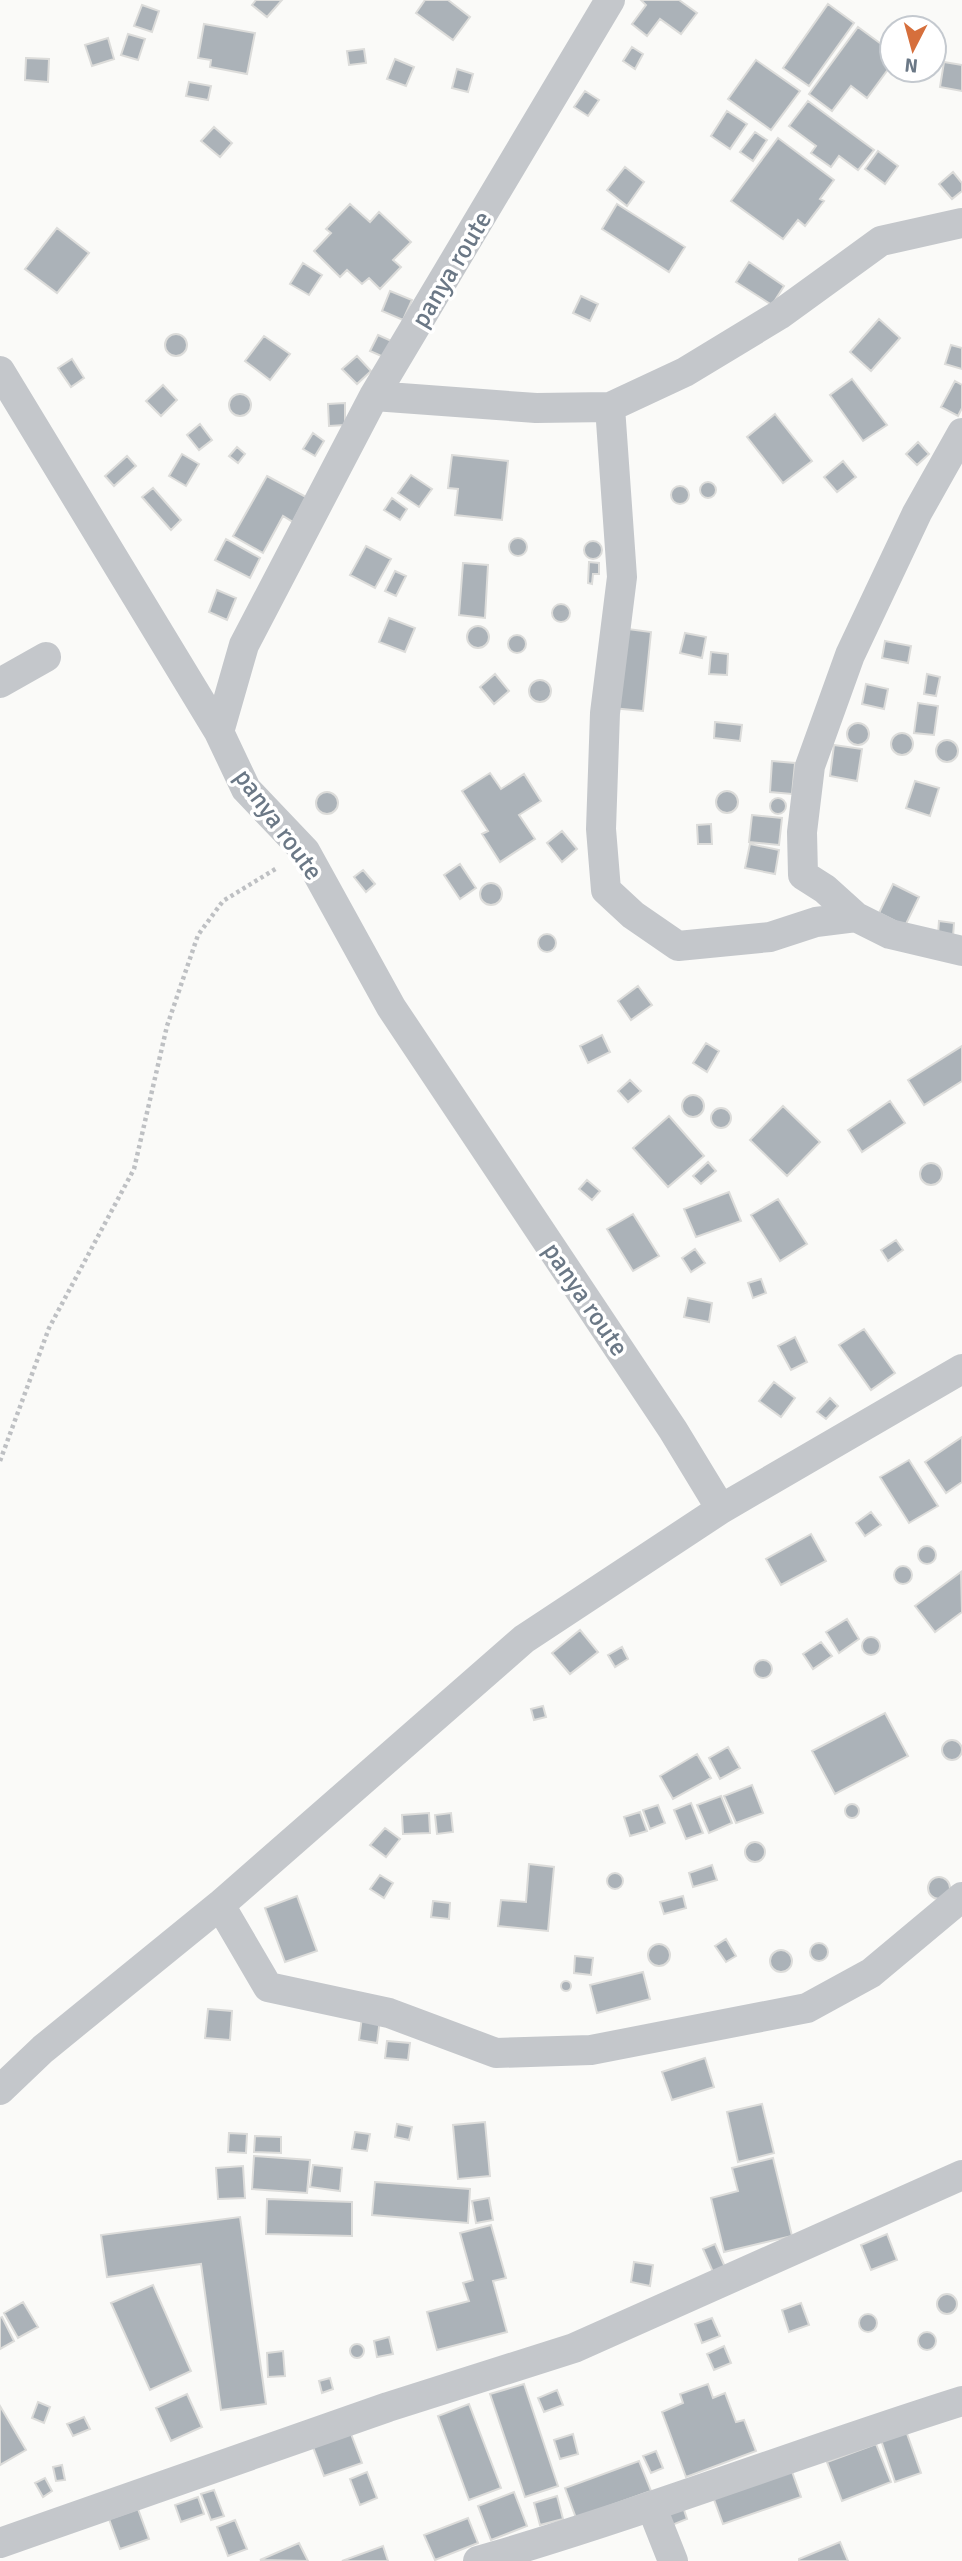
<svg xmlns="http://www.w3.org/2000/svg" width="962" height="2561" viewBox="0 0 962 2561" font-family="Signika,sans-serif">
<style>
.building{fill:#abb2b8;stroke:#dcdcda;stroke-width:2}
.lines{fill:none;stroke-linecap:round;stroke-linejoin:round}
.path{stroke:#bec0c3;stroke-width:4.5;stroke-dasharray:3.5 3.5;stroke-linecap:butt}
.minor{stroke:#c4c7cb;stroke-width:30}
.labels{text-anchor:middle;stroke-width:7;stroke-linejoin:round;paint-order:stroke}
.street-label{font-size:26px;fill:#6b7886;stroke:#fff}
</style>
<rect width="100%" height="100%" fill="#fafaf8"/>
<path class="building" d="M256 0H282L267 17 252 5Z
M425 0H448L470 17 453 40 416 13Z
M641 0H679L697 13 681 34 660 19 647 36 632 24 646 5Z
M828 4 854 23 809 86 783 68Z
M142 5 159 11 152 32 134 26Z
M204 24 255 33 247 74 210 67 211 60 198 58Z
M858 27 892 52V64L867 98 851 86 832 111 809 94Z
M128 34 145 39 138 60 121 55Z
M108 38 114 59 92 66 85 45Z
M632 47 643 54 635 69 623 61Z
M364 49 366 63 349 65 347 51Z
M26 58 49 59 48 82 25 80Z
M395 59 414 67 406 86 387 79Z
M756 60 800 91 771 130 728 99Z
M944 62 962 65V91L940 87Z
M457 69 473 74 468 92 452 88Z
M189 82 211 86 208 100 186 96Z
M585 91 599 100 588 116 574 107Z
M808 101 874 150 858 170 839 156 831 167 811 153 816 146 789 126Z
M727 111 747 124 730 149 711 136Z
M214 127 232 143 220 157 201 141Z
M755 132 767 140 753 161 740 152Z
M778 138 834 180 820 199 824 201 805 226 798 220 783 239 731 201Z
M878 151 898 166 885 184 865 169Z
M625 167 644 182 627 206 607 190Z
M953 172 962 183V191L952 199 939 184Z
M350 204 370 222 379 212 411 242 393 260 401 267 380 289 369 278 362 284 347 270 340 277 314 251 331 233 326 229Z
M617 204 685 247 669 272 602 229Z
M57 228 89 253 57 293 25 269Z
M749 262 784 286 772 305 736 282Z
M303 263 322 275 309 295 290 284Z
M390 291 412 300 403 320 382 311Z
M581 296 598 304 590 321 573 313Z
M879 319 900 338 871 371 850 352Z
M165 345a11 11 0 1 1 22 0a11 11 0 1 1-22 0Z
M378 335 396 343 388 359 370 351Z
M264 336 290 354 270 380 245 361Z
M951 345 962 348V369L945 364Z
M357 356 371 371 357 384 342 369Z
M72 359 84 378 71 387 58 368Z
M852 379 887 425 863 441 830 395Z
M955 381 962 385V408L958 416 941 407Z
M163 385 177 400 161 416 146 401Z
M229 405a11 11 0 1 1 22 0a11 11 0 1 1-22 0Z
M345 403V425L329 426 328 404Z
M775 414 812 461 783 483 747 437Z
M200 424 212 440 199 450 187 435Z
M313 433 324 441 315 456 303 449Z
M918 442 929 454 917 465 906 454Z
M237 447 245 454 238 463 229 456Z
M182 454 199 464 186 486 169 476Z
M452 455 508 461 502 520 455 515 458 489 448 488Z
M127 456 136 466 114 486 105 476Z
M843 461 856 477 837 492 824 477Z
M411 475 432 489 419 507 398 493Z
M267 476 306 497 293 522 283 516 263 553 233 536Z
M700 490a8 8 0 1 1 16 0a8 8 0 1 1-16 0Z
M671 495a9 9 0 1 1 18 0a9 9 0 1 1-18 0Z
M153 488 181 520 171 530 142 497Z
M392 498 407 509 400 520 384 510Z
M509 547a9 9 0 1 1 18 0a9 9 0 1 1-18 0Z
M226 539 260 558 250 578 215 560Z
M584 550a9 9 0 1 1 18 0a9 9 0 1 1-18 0Z
M366 546 391 559 375 588 350 575Z
M589 562 599 563V574H593L592 584 588 583Z
M463 563 488 565 485 618 459 615Z
M395 571 406 576 396 596 385 591Z
M217 590 236 598 227 620 209 612Z
M552 613a9 9 0 1 1 18 0a9 9 0 1 1-18 0Z
M389 618 415 628 405 652 379 642Z
M467 637a11 11 0 1 1 22 0a11 11 0 1 1-22 0Z
M620 628 651 632 643 711 612 708Z
M685 633 706 637 702 658 680 653Z
M508 644a9 9 0 1 1 18 0a9 9 0 1 1-18 0Z
M885 641 911 646 908 663 882 658Z
M711 652 728 654 727 675 709 674Z
M495 674 509 691 494 704 480 687Z
M927 674 940 677 936 696 924 694Z
M529 691a11 11 0 1 1 22 0a11 11 0 1 1-22 0Z
M866 684 888 689 884 709 862 704Z
M918 703 938 706 934 735 914 733Z
M715 722 742 725 740 741 714 738Z
M847 734a11 11 0 1 1 22 0a11 11 0 1 1-22 0Z
M891 744a11 11 0 1 1 22 0a11 11 0 1 1-22 0Z
M936 751a11 11 0 1 1 22 0a11 11 0 1 1-22 0Z
M834 745 862 749 857 781 830 776Z
M772 761 795 763 792 794 770 792Z
M490 773 501 789 524 774 541 801 519 815 535 839 500 862 482 834 488 831 462 791Z
M915 781 939 788 930 816 906 808Z
M716 802a11 11 0 1 1 22 0a11 11 0 1 1-22 0Z
M316 803a11 11 0 1 1 22 0a11 11 0 1 1-22 0Z
M770 806a8 8 0 1 1 16 0a8 8 0 1 1-16 0Z
M752 815 782 818 779 845 749 842Z
M711 824 712 844H698L697 825Z
M562 831 577 849 562 862 547 843Z
M750 844 779 850 775 874 745 868Z
M460 864 476 888 460 899 444 875Z
M363 870 375 884 366 892 354 877Z
M480 894a11 11 0 1 1 22 0a11 11 0 1 1-22 0Z
M893 884 919 897 905 926 879 913Z
M939 921 954 923 953 937 938 935Z
M538 943a9 9 0 1 1 18 0a9 9 0 1 1-18 0Z
M638 986 652 1005 631 1020 618 1001Z
M602 1035 610 1052 588 1063 580 1046Z
M706 1043 719 1051 707 1072 693 1063Z
M962 1046V1081L924 1105 908 1080Z
M630 1080 641 1091 628 1102 618 1091Z
M682 1106a11 11 0 1 1 22 0a11 11 0 1 1-22 0Z
M890 1101 905 1123 862 1152 848 1130Z
M783 1106 820 1142 787 1176 750 1140Z
M711 1118a10 10 0 1 1 20 0a10 10 0 1 1-20 0Z
M669 1116 704 1156 668 1187 633 1148Z
M708 1162 716 1171 701 1184 693 1176Z
M920 1174a11 11 0 1 1 22 0a11 11 0 1 1-22 0Z
M587 1180 600 1191 592 1200 579 1189Z
M729 1192 741 1221 696 1237 684 1209Z
M778 1199 807 1244 780 1261 751 1215Z
M633 1214 659 1256 633 1271 607 1229Z
M896 1240 903 1250 888 1261 881 1250Z
M695 1249 705 1263 691 1272 682 1258Z
M761 1279 766 1293 753 1298 748 1283Z
M688 1298 712 1303 709 1322 684 1317Z
M864 1329 895 1373 871 1390 839 1345Z
M795 1337 807 1362 791 1370 778 1346Z
M774 1382 795 1398 781 1417 759 1401Z
M830 1398 838 1406 826 1419 817 1412Z
M962 1437V1482L946 1493 925 1462Z
M909 1460 938 1506 909 1523 880 1477Z
M871 1512 881 1525 865 1536 856 1523Z
M811 1534 826 1561 781 1585 766 1559Z
M918 1555a9 9 0 1 1 18 0a9 9 0 1 1-18 0Z
M894 1575a9 9 0 1 1 18 0a9 9 0 1 1-18 0Z
M961 1572 962 1612 935 1632 915 1606Z
M847 1619 859 1639 839 1653 826 1632Z
M580 1630 598 1652 570 1674 552 1653Z
M862 1646a9 9 0 1 1 18 0a9 9 0 1 1-18 0Z
M821 1642 832 1656 813 1669 803 1654Z
M622 1647 628 1659 615 1667 608 1655Z
M754 1669a9 9 0 1 1 18 0a9 9 0 1 1-18 0Z
M543 1706 546 1717 534 1720 531 1709Z
M885 1713 908 1756 835 1794 812 1751Z
M942 1750a10 10 0 1 1 20 0a10 10 0 1 1-20 0Z
M728 1747 740 1768 720 1779 709 1758Z
M697 1754 711 1778 673 1799 660 1776Z
M752 1785 763 1813 736 1823 724 1796Z
M721 1796 732 1823 709 1833 697 1805Z
M691 1803 703 1833 686 1839 674 1810Z
M845 1811a7 7 0 1 1 14 0a7 7 0 1 1-14 0Z
M658 1805 665 1823 650 1829 643 1810Z
M640 1812 647 1831 630 1836 624 1817Z
M429 1813 430 1833 403 1834 402 1815Z
M451 1813 453 1832 437 1834 435 1815Z
M385 1828 400 1839 386 1857 370 1845Z
M745 1852a10 10 0 1 1 20 0a10 10 0 1 1-20 0Z
M529 1864 554 1867 548 1931 498 1926 501 1900 526 1902Z
M712 1865 717 1880 693 1887 689 1873Z
M607 1881a8 8 0 1 1 16 0a8 8 0 1 1-16 0Z
M380 1875 393 1883 384 1898 370 1889Z
M928 1888a11 11 0 1 1 22 0a11 11 0 1 1-22 0Z
M297 1896 317 1951 285 1962 265 1908Z
M683 1896 686 1908 664 1914 660 1902Z
M433 1901 450 1903 449 1919 431 1917Z
M726 1939 736 1956 726 1962 715 1946Z
M810 1952a9 9 0 1 1 18 0a9 9 0 1 1-18 0Z
M648 1955a11 11 0 1 1 22 0a11 11 0 1 1-22 0Z
M770 1961a11 11 0 1 1 22 0a11 11 0 1 1-22 0Z
M575 1956 593 1958 591 1975 574 1973Z
M643 1972 650 1999 597 2013 590 1985Z
M561 1986a5 5 0 1 1 10 0a5 5 0 1 1-10 0Z
M208 2009 232 2011 230 2040 205 2038Z
M362 2017 380 2019 377 2043 359 2040Z
M387 2041 410 2043 408 2060 385 2058Z
M705 2058 714 2087 672 2100 662 2072Z
M762 2104 774 2153 738 2162 727 2112Z
M485 2122 490 2176 458 2179 453 2125Z
M397 2124 412 2127 409 2140 395 2137Z
M355 2132 370 2134 367 2151 352 2149Z
M229 2133 247 2134 246 2153 228 2152Z
M255 2136 281 2137V2153L254 2152Z
M254 2156 310 2160 307 2193 252 2189Z
M773 2158 792 2236 724 2252 711 2198 738 2191 732 2168Z
M313 2165 342 2168 340 2191 310 2187Z
M243 2166 245 2198 218 2199 216 2168Z
M375 2182 470 2189 468 2223 372 2215Z
M489 2198 493 2220 476 2223 472 2201Z
M267 2199 352 2202V2236L266 2234Z
M240 2217 266 2404 221 2410 201 2264 107 2277 101 2235Z
M491 2225 506 2278 493 2281 507 2332 437 2350 427 2312 469 2301 463 2283 473 2280 460 2233Z
M887 2234 897 2260 871 2270 861 2245Z
M715 2244 725 2267 713 2272 703 2249Z
M634 2262 653 2265 650 2286 631 2282Z
M153 2285 191 2371 150 2390 111 2303Z
M937 2304a10 10 0 1 1 20 0a10 10 0 1 1-20 0Z
M23 2302 38 2327 18 2338 4 2313Z
M801 2303 809 2325 789 2332 782 2310Z
M859 2323a9 9 0 1 1 18 0a9 9 0 1 1-18 0Z
M2 2317 14 2341 0 2349V2318Z
M712 2318 720 2336 702 2343 695 2324Z
M918 2341a9 9 0 1 1 18 0a9 9 0 1 1-18 0Z
M389 2337 393 2354 377 2357 374 2341Z
M350 2351a7 7 0 1 1 14 0a7 7 0 1 1-14 0Z
M724 2346 731 2363 714 2370 707 2354Z
M283 2351 285 2376 268 2377 267 2353Z
M330 2378 333 2389 322 2393 319 2381Z
M524 2384 558 2486 525 2497 490 2394Z
M708 2384 713 2398 725 2393 736 2422 744 2420 756 2451 686 2477 662 2412 683 2403 680 2394Z
M557 2390 563 2405 544 2412 538 2398Z
M187 2394 202 2427 171 2441 156 2408Z
M38 2402 50 2407 44 2423 32 2418Z
M469 2404 501 2488 469 2500 438 2416Z
M0 2406 26 2450 0 2465Z
M84 2417 90 2429 73 2436 67 2424Z
M906 2431 921 2473 895 2482 881 2440Z
M351 2434 362 2463 324 2476 313 2447Z
M573 2434 578 2454 560 2459 554 2440Z
M876 2444 891 2482 842 2501 827 2462Z
M656 2451 663 2468 651 2473 643 2456Z
M639 2461 651 2491 576 2518 565 2488Z
M62 2465 65 2480 56 2481 53 2467Z
M790 2466 801 2497 723 2524 712 2494Z
M367 2472 377 2498 360 2505 350 2479Z
M45 2478 52 2491 43 2497 35 2483Z
M214 2490 224 2516 211 2520 201 2494Z
M514 2492 527 2526 491 2540 478 2506Z
M557 2496 563 2519 540 2525 534 2503Z
M198 2497 204 2514 181 2522 175 2505Z
M682 2504 687 2519 667 2527 661 2512Z
M138 2509 149 2539 120 2549 109 2519Z
M468 2518 478 2543 435 2560 424 2535Z
M235 2520 247 2549 228 2556 217 2527Z
M840 2542 848 2561H799V2559Z
M299 2543 308 2561 260 2560Z
M383 2546 388 2561H342Z"/>
<g class="lines">
<path class="path" d="M0 1461 49 1328 134 1169 167 1026 198 935 223 901 277 868"/>
<path class="minor" d="M610 0 374 396 244 645 219 732 246 789 305 851 391 1007 673 1430 721 1509
M0 371 219 732
M374 396 536 408 610 407 685 372 779 315 881 241 962 223
M610 407 622 577 605 713 601 829 606 890 633 915 678 946 770 937 816 922 856 917 890 934 962 951
M0 683 46 657
M856 917 825 889 803 875 802 832 810 766 850 655 917 513 962 433
M220 1905 268 1987 389 2013 496 2053 591 2050 807 2008 871 1973 962 1897
M0 2090 43 2049 220 1905 524 1639 721 1509 962 1369
M652 2508 673 2561
M0 2543 388 2407 574 2348 962 2175
M478 2561C641 2514 800 2452 962 2401"/>
</g>
<g class="labels">
<g class="street-label">
<text transform="translate(451 269) rotate(-59)" y="9">panya route</text>
<text transform="translate(279 824) rotate(54)" y="9">panya route</text>
<text transform="translate(586 1299) rotate(56)" y="9">panya route</text>
</g>
</g>
<g transform="translate(913 49) rotate(186)"><circle r="33" fill="#ffffff" stroke="#c4c9cf" stroke-width="2"/>
<path d="M0-5L12 26L0 18L-12 26Z" fill="#d66f3c"/>
<text y="-10" font-size="19" font-weight="bold" text-anchor="middle" fill="#6b7886">N</text>
</g>
</svg>
